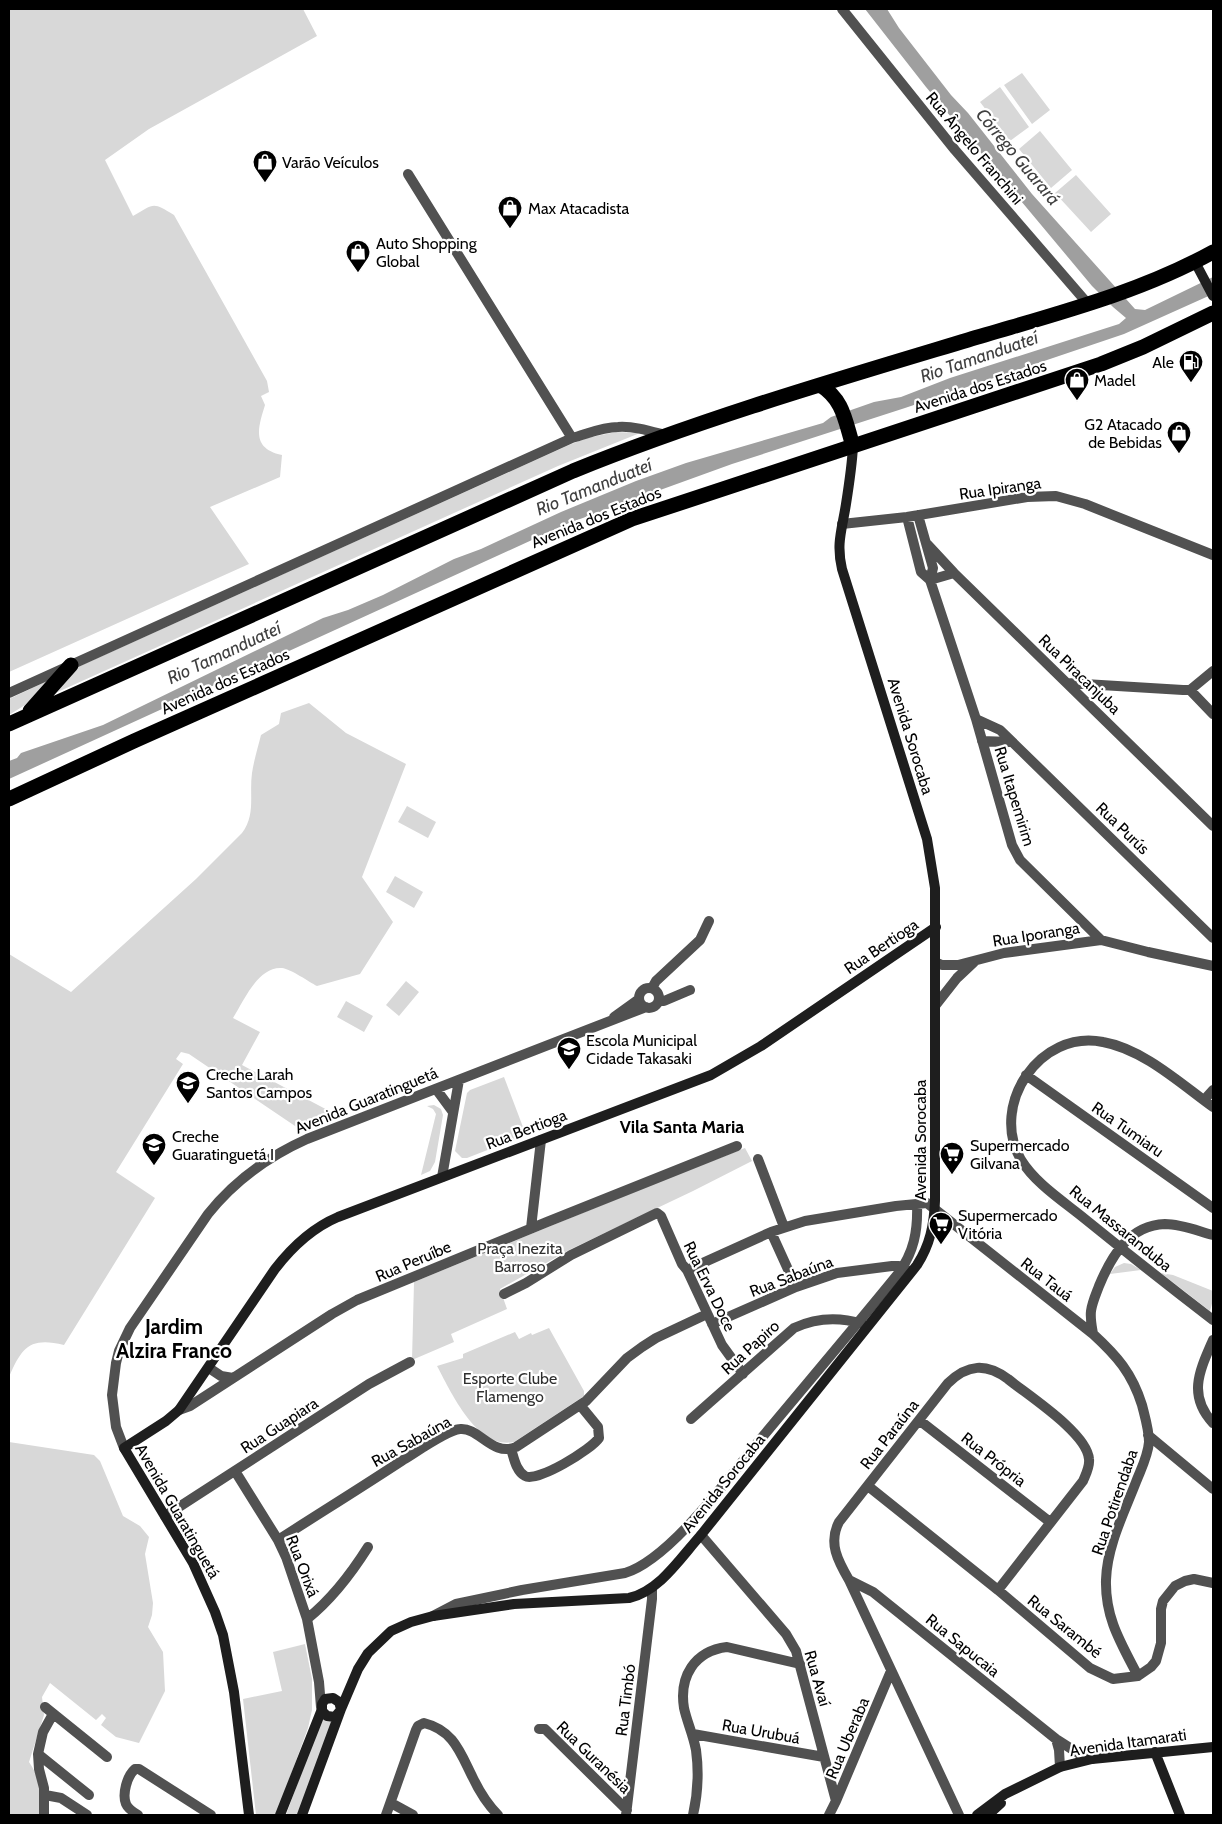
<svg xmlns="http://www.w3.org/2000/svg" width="1222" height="1824" viewBox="0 0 1222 1824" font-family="Cabin,sans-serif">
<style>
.green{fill:#d8d8d8}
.water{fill:#9f9f9f}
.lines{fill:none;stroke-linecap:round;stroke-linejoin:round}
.street{stroke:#515151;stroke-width:10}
.secondary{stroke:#1e1e1e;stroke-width:10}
.highway{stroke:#000;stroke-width:15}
.labels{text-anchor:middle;stroke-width:4.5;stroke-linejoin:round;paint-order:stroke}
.street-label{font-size:16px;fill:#000;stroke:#fff}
.poi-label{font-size:16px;fill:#000;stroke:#fff;text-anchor:start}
.park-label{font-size:16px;fill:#2f2f2f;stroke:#fff}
.water-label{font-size:18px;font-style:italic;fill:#404040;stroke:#fff}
.neighbourhood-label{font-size:18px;font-weight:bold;fill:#000;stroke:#fff}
.district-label{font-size:21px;font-weight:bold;fill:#000;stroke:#fff}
</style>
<rect width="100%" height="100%" fill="#fff"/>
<path class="green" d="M9 9H303L317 36 149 129 105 160 133 216C154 204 152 201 174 215L267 381 269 392 261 396 265 405C258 428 251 448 282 455L280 477 210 507 249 564 9 672Z
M1022 73 1050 110 1032 124 1004 85Z
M1000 87 1029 127 1010 141 980 102Z
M1040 131 1072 170 1051 188 1019 149Z
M1076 175 1111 214 1091 232 1055 193Z
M616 432 640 433 558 466 51 695 70 673 80 666 569 445 587 438Z
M45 682 46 683 25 705 9 715V699Z
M309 703 346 733 406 764 362 877 393 922 360 974 317 986C309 982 291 969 282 968 258 966 244 1001 233 1018L260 1032 242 1065 335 1114 298 1128 189 1054 181 1052 176 1059 183 1064 116 1172 155 1198 64 1345C30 1337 22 1347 9 1377V954L71 992 196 879 242 833C256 815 249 794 252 773 254 760 258 747 261 735L279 724 281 713Z
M407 806 436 822 428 838 398 822Z
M395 876 423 892 414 908 386 892Z
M406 981 419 992 399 1016 386 1005Z
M346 1001 373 1016 364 1032 337 1017Z
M504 1077 526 1135 467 1158H462L455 1151 467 1093 470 1090Z
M434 1105 441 1109 443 1115 435 1162 430 1171 421 1175 436 1114 433 1109 427 1106Z
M745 1148 752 1161 693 1191 571 1249 500 1289 507 1309 451 1334 454 1342 412 1360 414 1282 651 1185Z
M1124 1263 1131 1264 1141 1270 1110 1274 1115 1267Z
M1161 1273 1173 1275 1213 1291V1300L1210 1311Z
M549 1328 584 1391V1396L514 1442C477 1450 451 1392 437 1366L463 1358V1354L515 1332 519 1339 531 1333 532 1335Z
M9 1442 94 1455 100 1461 123 1516 140 1526 149 1537 145 1554 153 1603 152 1615 148 1627 163 1652 165 1691 139 1743 116 1737 101 1725 106 1718 102 1714 96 1720 50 1683 42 1697 44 1715 29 1762C42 1781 41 1794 39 1815H9Z
M305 1644 312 1679V1710L308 1728 276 1815H256L243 1699 282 1691 273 1652Z
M322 1717 333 1721 298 1815H286Z"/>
<path class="water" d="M865 9H887L899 28 951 95 968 113 1032 194 1135 309 1145 310 1213 277V294L1124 334 905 408 732 464 569 523 9 779V761L17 758 21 753 103 725 323 618 348 610 383 595 454 559 481 549 561 512 636 481 686 463 823 423 831 417 874 402 901 397 950 378 1119 324 1126 318 1113 307 1092 286 926 87Z"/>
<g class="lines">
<path class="street" d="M842 9 955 150 1088 304
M408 174 572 438
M918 515 933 568 930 580 976 719 1012 845 1020 860 1101 940 1148 952 1213 966
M907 517 921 572 930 580
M842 524 907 517 1027 497 1056 496 1085 504 1213 555
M927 544 954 573 1213 826
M930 580 954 573
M1068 683 1183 690H1190L1213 671
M1190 690 1213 714
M9 693 572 438C587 434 602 427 618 427 634 426 650 431 665 435
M976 719 1000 730 1213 938
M982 741 1010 742
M935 962 942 965H958L1004 953 1101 940
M639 998a10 10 0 1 1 20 0a10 10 0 1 1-20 0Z
M652 988 656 981 700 940 709 921
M659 1001H664L690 990
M935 1006 957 978 974 962
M614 1017 639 999
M1026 1075 1213 1208
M436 1089 453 1112
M1204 1100 1213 1090
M1213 1107C1181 1084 1143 1049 1103 1042 1040 1029 989 1105 1021 1160 1036 1184 1063 1201 1085 1219 1127 1253 1170 1287 1213 1320
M758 1159 784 1227
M442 1177 459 1080
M531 1228 541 1140
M771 1232 796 1287
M687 1270 771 1232 805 1221 896 1206 927 1203 1093 1334
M504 1294 526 1283 571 1255 657 1213 661 1216 682 1264 687 1270 722 1345 743 1374
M712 1324 796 1287 837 1273 892 1266H899L907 1270
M1213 1340C1200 1370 1187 1395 1213 1423
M209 1368 221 1376 233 1378
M179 1410 190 1406 332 1314 357 1300 547 1222 737 1146
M691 1419 794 1328C816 1318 840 1317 862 1324
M919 1420 1050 1522
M1148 1435 1213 1489
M124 1448 116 1427 112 1395 116 1363 119 1351 130 1328 208 1214C235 1180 267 1157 307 1139L646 1007
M511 1449C514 1458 516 1471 525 1476 537 1483 592 1449 599 1438L598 1427 580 1405
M235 1471 278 1540 286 1557 307 1619 319 1682 321 1707
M868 1486 998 1590 1090 1668 1113 1679 1138 1676 1151 1667 1156 1661 1161 1643V1609L1163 1601 1175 1586 1185 1581 1194 1579 1213 1583
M165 1516 369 1384 410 1362
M701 1535 786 1634 796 1651 836 1801
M278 1540C320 1513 362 1487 403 1460 415 1453 447 1430 460 1429 479 1427 492 1457 516 1447L586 1401 627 1358 642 1347 656 1338 707 1314
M849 1580 873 1592 1056 1739 1081 1755 1092 1759
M433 1616 456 1604 522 1590 625 1573C671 1559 732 1473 764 1435 809 1381 854 1328 898 1274 914 1252 918 1231 917 1204
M307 1619C332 1599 351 1574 368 1547
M1138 1676C1121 1643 1105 1618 1106 1580 1107 1546 1124 1513 1136 1482 1141 1469 1148 1456 1149 1442 1149 1430 1145 1417 1142 1405 1132 1373 1117 1356 1093 1334 1092 1327 1090 1319 1091 1311 1092 1303 1096 1294 1099 1286 1111 1257 1129 1225 1165 1224 1181 1224 1198 1231 1213 1235
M45 1707 107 1757
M539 1729H545L627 1810
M693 1734 824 1757
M1056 1739 1059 1750 1060 1767
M38 1754 89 1795
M45 1795 61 1798 87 1815
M391 1803 413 1815
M44 1815V1788L39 1769 38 1754 43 1732 53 1714
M138 1815C133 1812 128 1809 126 1804 122 1794 127 1776 135 1769H139L211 1815
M386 1815 416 1730 418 1726 424 1723C453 1730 460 1752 472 1776 479 1791 487 1804 498 1815
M626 1815 652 1599V1588
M693 1815C698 1793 699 1772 696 1750 693 1734 687 1722 684 1708 679 1677 694 1651 727 1647L800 1664
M829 1815 836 1801 891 1671
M959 1815 849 1580C838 1561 828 1543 839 1522L948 1383C968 1364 986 1363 1008 1379 1029 1396 1087 1433 1089 1459 1090 1467 1086 1474 1083 1481L998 1590"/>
<path class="secondary" d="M1195 262 1213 296
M340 1711 335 1717 327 1716 322 1711V1704L325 1699 333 1698 339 1702 341 1709
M1155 1752 1180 1815
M249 1815 234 1692 223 1635 215 1612 193 1563 124 1448 166 1421 179 1410 275 1269C292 1247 312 1228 338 1217L711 1075 761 1046 936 927
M280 1815 322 1709
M302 1815 341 1709 358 1669 368 1653 391 1631 411 1622 433 1616 514 1604 629 1598C660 1591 681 1557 701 1535L917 1265C930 1245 934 1225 935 1201V888L927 839 842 569C836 543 842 530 846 504 849 485 852 466 853 446
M977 1815 1005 1794 1060 1767 1092 1759 1213 1747
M988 1815 1001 1803"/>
<path class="highway" d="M820 385C844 400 845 421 853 446
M30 711 71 665
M9 724 573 471C701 419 835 380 968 340 1051 315 1137 294 1213 252
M9 799 134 741 632 519 1101 364 1143 347 1213 313"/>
</g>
<defs>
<symbol id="shop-pin" viewBox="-11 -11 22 30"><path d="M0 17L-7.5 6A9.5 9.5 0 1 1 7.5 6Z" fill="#000" stroke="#fff"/><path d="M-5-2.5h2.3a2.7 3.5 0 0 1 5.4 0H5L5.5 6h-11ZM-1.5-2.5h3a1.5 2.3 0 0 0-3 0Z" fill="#fff"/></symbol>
<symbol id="fuel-pin" viewBox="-11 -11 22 30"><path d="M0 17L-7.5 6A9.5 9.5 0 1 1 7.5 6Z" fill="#000" stroke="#fff"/><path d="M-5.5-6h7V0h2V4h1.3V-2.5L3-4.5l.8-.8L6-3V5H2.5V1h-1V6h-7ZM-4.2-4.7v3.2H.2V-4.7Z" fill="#fff"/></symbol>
<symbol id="school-pin" viewBox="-11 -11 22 30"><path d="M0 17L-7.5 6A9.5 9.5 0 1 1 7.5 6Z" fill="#000" stroke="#fff"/><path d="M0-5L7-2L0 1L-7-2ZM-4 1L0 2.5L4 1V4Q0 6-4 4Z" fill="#fff"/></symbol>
<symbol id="supermarket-pin" viewBox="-11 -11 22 30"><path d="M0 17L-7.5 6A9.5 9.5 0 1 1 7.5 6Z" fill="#000" stroke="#fff"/><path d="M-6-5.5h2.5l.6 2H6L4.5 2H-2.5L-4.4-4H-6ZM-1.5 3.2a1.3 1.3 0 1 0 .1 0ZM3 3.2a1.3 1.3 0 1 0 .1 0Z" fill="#fff"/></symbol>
</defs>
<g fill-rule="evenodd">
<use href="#shop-pin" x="251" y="148" width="28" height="38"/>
<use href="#shop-pin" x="496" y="194" width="28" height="38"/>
<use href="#shop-pin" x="344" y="238" width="28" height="38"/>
<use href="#fuel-pin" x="1177" y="348" width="28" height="38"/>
<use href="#shop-pin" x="1063" y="366" width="28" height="38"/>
<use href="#shop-pin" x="1165" y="419" width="28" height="38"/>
<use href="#school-pin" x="555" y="1035" width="28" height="38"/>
<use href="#school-pin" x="174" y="1069" width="28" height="38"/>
<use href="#school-pin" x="140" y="1131" width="28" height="38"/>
<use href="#supermarket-pin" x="938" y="1140" width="28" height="38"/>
<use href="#supermarket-pin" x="927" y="1210" width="28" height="38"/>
</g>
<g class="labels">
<g class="street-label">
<text transform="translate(975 148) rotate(50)" y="6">Rua Ângelo Franchini</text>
<text transform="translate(980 386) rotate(-18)" y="6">Avenida dos Estados</text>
<text transform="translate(1000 488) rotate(-8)" y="6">Rua Ipiranga</text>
<text transform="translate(596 517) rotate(-22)" y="6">Avenida dos Estados</text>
<text transform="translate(1080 674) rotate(44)" y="6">Rua Piracanjuba</text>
<text transform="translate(225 681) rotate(-24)" y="6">Avenida dos Estados</text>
<text transform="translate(911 736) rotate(73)" y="6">Avenida Sorocaba</text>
<text transform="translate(1015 796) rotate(73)" y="6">Rua Itapemirim</text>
<text transform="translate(1123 828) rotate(44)" y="6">Rua Purús</text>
<text transform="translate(1036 934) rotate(-9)" y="6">Rua Iporanga</text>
<text transform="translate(881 946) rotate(-34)" y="6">Rua Bertioga</text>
<text transform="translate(366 1100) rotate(-22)" y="6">Avenida Guaratinguetá</text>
<text transform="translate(526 1129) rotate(-21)" y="6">Rua Bertioga</text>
<text transform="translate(1128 1129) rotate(35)" y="6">Rua Tumiaru</text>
<text transform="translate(920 1140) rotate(-90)" y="6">Avenida Sorocaba</text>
<text transform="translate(1121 1228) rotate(39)" y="6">Rua Massaranduba</text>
<text transform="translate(413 1261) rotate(-23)" y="6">Rua Peruíbe</text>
<text transform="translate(791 1276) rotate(-21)" y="6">Rua Sabaúna</text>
<text transform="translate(1047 1279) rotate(38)" y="6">Rua Tauá</text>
<text transform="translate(710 1286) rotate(64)" y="6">Rua Erva Doce</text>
<text transform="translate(750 1347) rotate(-42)" y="6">Rua Papiro</text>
<text transform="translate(279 1425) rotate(-33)" y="6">Rua Guapiara</text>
<text transform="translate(889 1434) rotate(-52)" y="6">Rua Paraúna</text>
<text transform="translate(411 1441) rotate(-29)" y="6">Rua Sabaúna</text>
<text transform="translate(994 1459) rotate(38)" y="6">Rua Própria</text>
<text transform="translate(723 1483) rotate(-51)" y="6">Avenida Sorocaba</text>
<text transform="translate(1114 1502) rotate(-71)" y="6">Rua Potirendaba</text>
<text transform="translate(178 1511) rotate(60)" y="6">Avenida Guaratinguetá</text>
<text transform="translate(303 1566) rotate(69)" y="6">Rua Orixá</text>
<text transform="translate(1065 1626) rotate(39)" y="6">Rua Sarambé</text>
<text transform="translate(963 1645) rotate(39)" y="6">Rua Sapucaia</text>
<text transform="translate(818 1678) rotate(74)" y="6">Rua Avaí</text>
<text transform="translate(625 1700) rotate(-83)" y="6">Rua Timbó</text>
<text transform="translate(761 1731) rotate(10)" y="6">Rua Urubuá</text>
<text transform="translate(847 1738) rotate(-67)" y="6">Rua Uberaba</text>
<text transform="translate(1128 1742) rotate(-8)" y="6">Avenida Itamarati</text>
<text transform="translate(594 1757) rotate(44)" y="6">Rua Guranésia</text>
</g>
<g class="poi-label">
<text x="282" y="168">Varão Veículos</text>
<text x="528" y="214">Max Atacadista</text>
<text x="376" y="249">Auto Shopping<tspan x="376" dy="18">Global</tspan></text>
<text x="1174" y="368" text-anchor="end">Ale</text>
<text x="1094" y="386">Madel</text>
<text x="1162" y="430" text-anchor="end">G2 Atacado<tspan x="1162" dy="18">de Bebidas</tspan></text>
<text x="586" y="1046">Escola Municipal<tspan x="586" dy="18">Cidade Takasaki</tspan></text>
<text x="206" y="1080">Creche Larah<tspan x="206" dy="18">Santos Campos</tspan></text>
<text x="172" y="1142">Creche<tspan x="172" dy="18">Guaratinguetá I</tspan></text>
<text x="970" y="1151">Supermercado<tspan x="970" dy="18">Gilvana</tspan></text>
<text x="958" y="1221">Supermercado<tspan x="958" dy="18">Vitória</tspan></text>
</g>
<g class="park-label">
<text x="520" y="1254">Praça Inezita<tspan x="520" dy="18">Barroso</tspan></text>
<text x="510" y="1384">Esporte Clube<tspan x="510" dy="18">Flamengo</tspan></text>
</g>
<g class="water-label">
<text transform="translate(1018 157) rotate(50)" y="6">Córrego Guarará</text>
<text transform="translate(979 357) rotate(-19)" y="6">Rio Tamanduateí</text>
<text transform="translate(594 487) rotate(-22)" y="6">Rio Tamanduateí</text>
<text transform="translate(224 653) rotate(-25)" y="6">Rio Tamanduateí</text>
</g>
<g class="neighbourhood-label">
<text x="682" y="1133">Vila Santa Maria</text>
</g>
<g class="district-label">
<text x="174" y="1334">Jardim<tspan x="174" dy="24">Alzira Franco</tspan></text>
</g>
</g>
<rect width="1222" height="1824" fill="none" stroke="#000000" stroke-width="20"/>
</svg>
